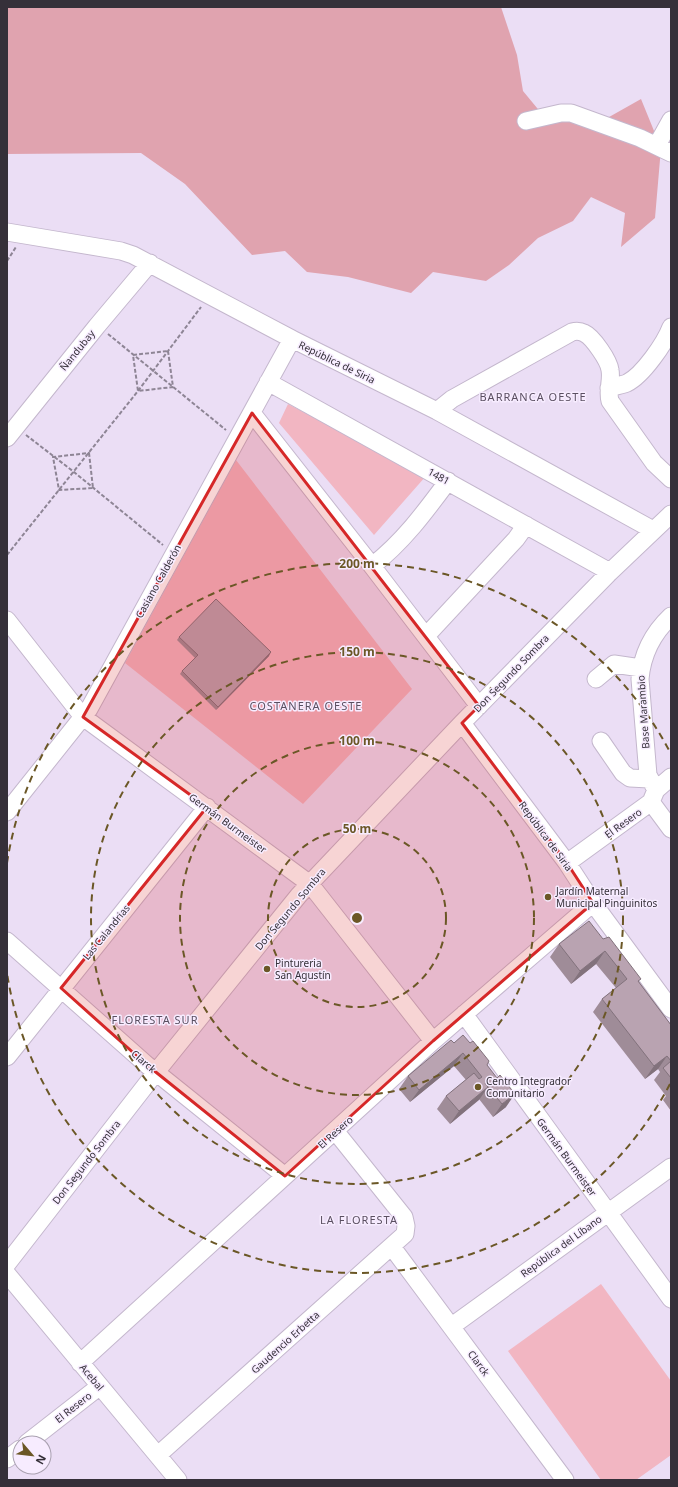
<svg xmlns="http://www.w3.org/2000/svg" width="678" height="1487" viewBox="0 0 678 1487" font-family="'Noto Sans',sans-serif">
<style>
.green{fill:#f2b6c2}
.forest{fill:#e0a3af}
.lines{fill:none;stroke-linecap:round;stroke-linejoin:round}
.minor-casing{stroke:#c4b7cd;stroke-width:19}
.path{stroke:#8e8595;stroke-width:2;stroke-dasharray:4 2;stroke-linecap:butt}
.minor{stroke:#fff;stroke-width:17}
.wall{fill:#9f8c98}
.shaded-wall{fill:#82727c}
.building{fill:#b9a3b1;stroke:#82727c}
.marked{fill:#d62828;fill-opacity:0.2;stroke:#d62828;stroke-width:3;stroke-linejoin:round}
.ring{fill:none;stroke:#6b5726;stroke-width:2;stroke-dasharray:7 5}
.poi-dot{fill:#6b5726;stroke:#f7ecff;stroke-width:1.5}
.labels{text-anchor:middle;stroke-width:3;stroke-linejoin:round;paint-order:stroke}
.street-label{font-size:10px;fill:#353039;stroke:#f7ecff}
.poi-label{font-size:10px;fill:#353039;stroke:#f7ecff;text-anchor:start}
.neighbourhood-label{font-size:11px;letter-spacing:1px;fill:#5a4f61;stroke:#f7ecff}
.centre{fill:#6b5726;stroke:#f7ecff;stroke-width:2}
.ring-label{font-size:12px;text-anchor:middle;font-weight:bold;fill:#6b5726;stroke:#f7ecff;stroke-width:3;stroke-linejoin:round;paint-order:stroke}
</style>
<rect width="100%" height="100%" fill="#ebdef5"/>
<path class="green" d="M288 404 426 476 374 535 279 423Z
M236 460 412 689 303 804 125 663Z
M601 1284 671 1381V1455L636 1480H601L508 1351Z"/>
<path class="forest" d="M7 7H501L517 55 523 91 542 114 602 121 641 99 661 148 655 218 621 247 625 213 591 197 573 221 538 238 509 265 486 281 433 272 411 293 348 277 307 272 285 251 252 255 185 184 141 153 7 154Z"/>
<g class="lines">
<defs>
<path id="minor" d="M526 121 561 113H571L640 138 671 153
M657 145 671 120
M7 232 121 251 133 255 292 339 437 411 653 530
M268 382 610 572
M609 388C615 386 622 385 627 383 643 375 665 343 671 327
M437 411 452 399 572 332C576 331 580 331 584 333 593 337 609 361 610 370 612 381 607 390 610 401L654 463 671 479
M252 413 372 566 479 706
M7 438 97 326 150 263
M372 566C403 542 425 512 448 481
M7 620 83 717 310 884 433 1041
M426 636 516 539 526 525
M596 679 614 664 641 668
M462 723 567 863 593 903 671 1009
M601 741 623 773 630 778 649 779
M656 790 648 775 640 679C642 655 653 633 671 616
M651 802 671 829
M7 812 89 709 292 339
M567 863 651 802 656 790 671 777
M7 941 147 1065 285 1176
M464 1014 671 1299
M7 1057 207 807
M392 1247 565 1480
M7 1264 156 1072 299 895 462 723 610 572 671 514
M7 1274 178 1480
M452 1326 671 1167
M80 1363 433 1041 593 903
M27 1443 100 1386
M158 1455 405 1234 406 1226 404 1217 336 1132
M7 1459 20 1449"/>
</defs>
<use href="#minor" class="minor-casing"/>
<path class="path" d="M7 261 16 247
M108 334 226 430
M168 351 173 387 138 391 133 355Z
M26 435 74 472 163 545
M89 453 93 488 59 490 53 457Z
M7 555 138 391 201 307"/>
<use href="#minor" class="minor"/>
</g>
<path class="wall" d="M179 637 269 656 216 710 180 674 182 671 195 658 177 640Z
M603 939 639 982 671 1025V1111L663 1100 666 1096 654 1080 660 1072 658 1069 645 1079 593 1012 602 999 616 988 596 964 571 984 550 957 559 944Z
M454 1043 487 1065 506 1107 493 1117 479 1099 450 1124 437 1109 446 1096 466 1080 454 1066 410 1102 399 1089 408 1076Z"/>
<path class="shaded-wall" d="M271 652 269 656 216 710 218 707Z
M605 951 596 964 571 984 580 971Z
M463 1053 454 1066 410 1102 419 1090Z
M667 1056 658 1069 645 1079 654 1066Z
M488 1087 479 1100 450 1124 459 1111Z
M515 1094 506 1107 493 1117 502 1104Z"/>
<path class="building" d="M216 599 271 652 218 707 182 671 198 655 179 637Z
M589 921 603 939 609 937 641 979 638 981 671 1025V1078L663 1068 671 1061 667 1056 654 1066 602 999 627 979 605 951 580 971 559 944Z
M463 1035 470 1043 473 1041 489 1061 487 1065 497 1078 500 1075 515 1094 502 1104 485 1083 488 1087 459 1111 446 1096 474 1073 479 1079 482 1077 463 1053 419 1090 408 1076 451 1040 454 1043Z"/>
<path class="marked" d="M252 413 479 706 462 723 567 863 593 903 433 1041 285 1176 147 1065 61 988 207 807 83 717Z"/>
<g class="ring">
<circle cx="357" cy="918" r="89"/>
<circle cx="357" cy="918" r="177"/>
<circle cx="357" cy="918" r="266"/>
<path d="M670 1084A354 354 0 0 1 7 973M7 863A354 354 0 0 1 670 752"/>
</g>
<g class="poi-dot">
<circle cx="548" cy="897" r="4"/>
<circle cx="267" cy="969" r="4"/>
<circle cx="478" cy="1087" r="4"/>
</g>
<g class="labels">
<g class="street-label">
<text transform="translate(77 350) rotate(-51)" y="4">Ñandubay</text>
<text transform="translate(337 362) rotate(26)" y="4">República de Siria</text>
<text transform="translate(439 476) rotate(29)" y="4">1481</text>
<text transform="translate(158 581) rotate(-61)" y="4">Casiano Calderón</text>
<text transform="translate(511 673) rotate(-46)" y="4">Don Segundo Sombra</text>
<text transform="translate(643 712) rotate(-94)" y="4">Base Marambio</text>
<text transform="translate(228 823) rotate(36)" y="4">Germán Burmeister</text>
<text transform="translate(623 823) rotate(-36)" y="4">El Resero</text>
<text transform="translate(546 836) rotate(54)" y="4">República de Siria</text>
<text transform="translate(290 909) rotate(-50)" y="4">Don Segundo Sombra</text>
<text transform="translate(106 932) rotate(-51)" y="4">Las Calandrias</text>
<text transform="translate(144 1061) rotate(41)" y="4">Clarck</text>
<text transform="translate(335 1132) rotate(-42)" y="4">El Resero</text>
<text transform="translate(567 1157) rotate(54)" y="4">Germán Burmeister</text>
<text transform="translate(86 1162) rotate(-52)" y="4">Don Segundo Sombra</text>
<text transform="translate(561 1246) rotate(-36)" y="4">República del Líbano</text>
<text transform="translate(285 1342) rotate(-42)" y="4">Gaudencio Erbetta</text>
<text transform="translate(479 1363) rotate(54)" y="4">Clarck</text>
<text transform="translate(92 1377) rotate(50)" y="4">Acebal</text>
<text transform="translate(73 1407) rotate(-38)" y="4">El Resero</text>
</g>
<g class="poi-label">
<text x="556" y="895">Jardín Maternal<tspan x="556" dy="12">Municipal Pinguinitos</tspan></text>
<text x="275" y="967">Pintureria<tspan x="275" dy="12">San Agustín</tspan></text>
<text x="486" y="1085">Centro Integrador<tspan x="486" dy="12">Comunitario</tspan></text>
</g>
<g class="neighbourhood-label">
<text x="533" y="401">BARRANCA OESTE</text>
<text x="306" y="710">COSTANERA OESTE</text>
<text x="155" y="1024">FLORESTA SUR</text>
<text x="359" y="1224">LA FLORESTA</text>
</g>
</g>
<circle cx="357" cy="918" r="6" class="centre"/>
<g class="ring-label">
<text x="357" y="568">200 m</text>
<text x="357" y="656">150 m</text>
<text x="357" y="745">100 m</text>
<text x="357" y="833">50 m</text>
</g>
<rect width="678" height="1487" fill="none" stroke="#353039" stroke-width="16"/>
<g transform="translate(32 1455) rotate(118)"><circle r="19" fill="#f7ecff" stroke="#a9a1b0"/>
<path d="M0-3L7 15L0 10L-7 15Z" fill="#6b5726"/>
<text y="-6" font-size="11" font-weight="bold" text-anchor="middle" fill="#353039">N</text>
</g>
</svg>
